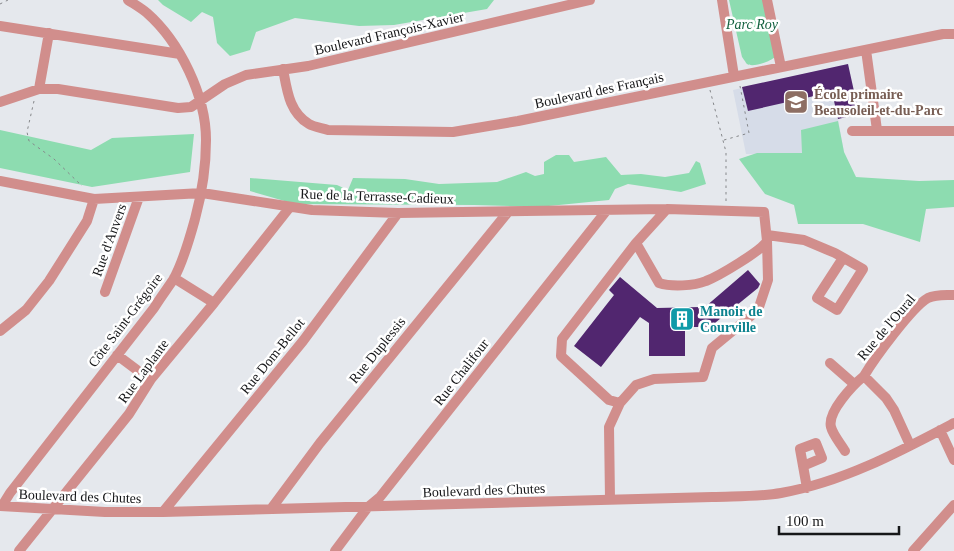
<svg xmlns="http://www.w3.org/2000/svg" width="954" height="551" viewBox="0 0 954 551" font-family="Georgia,serif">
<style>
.built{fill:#d6dce8}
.green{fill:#8ddcb0}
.building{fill:#51266f}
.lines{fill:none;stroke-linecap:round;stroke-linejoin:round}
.path{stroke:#85878a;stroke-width:1;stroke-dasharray:2.5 4;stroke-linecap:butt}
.minor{stroke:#d18e8c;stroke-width:10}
.labels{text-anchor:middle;stroke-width:5;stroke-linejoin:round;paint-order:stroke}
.park-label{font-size:14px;font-style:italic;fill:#146240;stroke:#fff}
.street-label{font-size:14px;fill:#161719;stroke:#fff}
.education-label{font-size:14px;font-weight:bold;fill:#785e54;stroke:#fff;text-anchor:start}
.culture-label{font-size:14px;font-weight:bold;fill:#0d838f;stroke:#fff;text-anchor:start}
</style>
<rect width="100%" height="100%" fill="#e5e8ed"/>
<path class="built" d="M848 64 859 114 838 119 844 152 746 154 733 90Z"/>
<path class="green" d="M158 0H494L487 9 394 25 359 26 295 18 256 32 250 50 230 56 217 43 213 17 202 12 191 22 163 5Z
M729 0H764L775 57C771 61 753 68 747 64 746 63 743 58 742 57Z
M838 121 844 152 856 177 919 181 954 180V207L926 209 920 242 863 224H798L794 205 765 194 739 159 757 153H802L801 130Z
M0 130 91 150 112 138 194 134 190 172 92 187 0 168Z
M556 155H569L574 162 606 157 621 175 641 174 665 177 689 173 696 161 700 163 706 184 681 192 628 184 615 189 609 200 539 207 474 205 295 204 250 191V178L337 185 348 190 353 178 405 179 439 184 497 182 526 172 535 176 544 174V162Z"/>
<path class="building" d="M848 64 859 114 838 119 832 92 748 111 742 87Z
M748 270 760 284 758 288 710 327H685V356H649V323L640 317 601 367 574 346 614 295 609 290 620 277 657 308 701 307H705Z"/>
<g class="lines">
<path class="path" d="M0 4 8 0
M710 90 726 152V202
M34 101 27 132 29 141 54 159 82 186
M724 140 749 133 740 86"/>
<path class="minor" d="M722 0 734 76
M767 0 781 67
M0 26 180 54
M866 50 877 130
M283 69C287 90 289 112 309 124 314 127 322 128 328 130L453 132 518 121 943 34H954
M39 89 49 33
M0 102 39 89H58L178 108 191 107 225 84 246 75 308 66 590 0
M852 131H954
M0 181 94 199 202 193 312 210 398 213 667 209 764 212 767 241C761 251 719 276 706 281 694 286 671 287 659 283L636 243
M767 235 804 240 835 253 863 269 837 310 817 298 843 258
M174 278 214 303
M105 292 139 197
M0 331 26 310 49 281 87 221 94 199
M117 355 137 370
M830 363 854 384
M620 403 609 400 561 356 562 339 636 243 667 209
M940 430 954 460
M910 445 894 410 886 398 864 376C874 359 912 307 928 298 936 294 945 295 954 295
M845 451C841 444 833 435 831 427 827 412 853 385 864 376
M803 466 822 458 816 443 800 449 807 488
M610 499 609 427 620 403 636 385 654 379 703 377 712 348 758 310 768 280 767 241
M0 506 105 512H163L712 497C735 496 759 497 781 493 843 482 899 452 954 423
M2 506 10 493 154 308C160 298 167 289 173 280 183 263 190 237 195 219 202 193 206 167 206 140 206 96 180 42 147 13 141 8 134 4 128 0
M271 509 320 443 508 212
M163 512 303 341 398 213
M19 551 129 414 151 379 214 303 290 207
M335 551 368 507 380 497 607 210
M913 551 954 505"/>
</g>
<defs>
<symbol id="school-square" viewBox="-11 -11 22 22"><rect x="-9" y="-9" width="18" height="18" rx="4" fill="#8d6e63" stroke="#fff"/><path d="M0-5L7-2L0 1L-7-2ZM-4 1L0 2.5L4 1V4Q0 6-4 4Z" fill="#fff"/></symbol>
<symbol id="building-square" viewBox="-11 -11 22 22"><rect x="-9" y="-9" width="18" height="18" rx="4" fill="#0f9aa8" stroke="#fff"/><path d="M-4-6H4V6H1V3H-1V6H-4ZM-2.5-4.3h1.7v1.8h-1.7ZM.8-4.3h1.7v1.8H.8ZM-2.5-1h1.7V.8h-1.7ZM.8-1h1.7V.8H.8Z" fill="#fff"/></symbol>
</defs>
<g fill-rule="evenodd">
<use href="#school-square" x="782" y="88" width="28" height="28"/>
<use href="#building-square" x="668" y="305" width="28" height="28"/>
</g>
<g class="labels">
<g class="park-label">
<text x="752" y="29">Parc Roy</text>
</g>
<g class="street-label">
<text transform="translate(389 33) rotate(-13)" y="5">Boulevard François-Xavier</text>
<text transform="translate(599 90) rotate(-12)" y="5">Boulevard des Français</text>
<text transform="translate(377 196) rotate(2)" y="5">Rue de la Terrasse-Cadieux</text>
<text transform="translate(109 240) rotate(-70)" y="5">Rue d'Anvers</text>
<text transform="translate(125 320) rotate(-53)" y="5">Côte Saint-Grégoire</text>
<text transform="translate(886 327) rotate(-50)" y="5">Rue de l'Oural</text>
<text transform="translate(377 350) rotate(-51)" y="5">Rue Duplessis</text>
<text transform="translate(272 356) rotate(-51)" y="5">Rue Dom-Bellot</text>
<text transform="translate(143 371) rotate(-54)" y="5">Rue Laplante</text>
<text transform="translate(461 372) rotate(-52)" y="5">Rue Chalifour</text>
<text transform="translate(484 490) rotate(-2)" y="5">Boulevard des Chutes</text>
<text transform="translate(80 496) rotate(2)" y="5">Boulevard des Chutes</text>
</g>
<g class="education-label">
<text x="814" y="99">École primaire<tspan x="814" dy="16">Beausoleil-et-du-Parc</tspan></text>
</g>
<g class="culture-label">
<text x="700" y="316">Manoir de<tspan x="700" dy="16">Courville</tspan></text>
</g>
</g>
<path d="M779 526v8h120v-8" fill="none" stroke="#161719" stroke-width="2.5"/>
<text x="786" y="526" font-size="15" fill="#161719" stroke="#ffffff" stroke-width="4" paint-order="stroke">100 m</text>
</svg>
